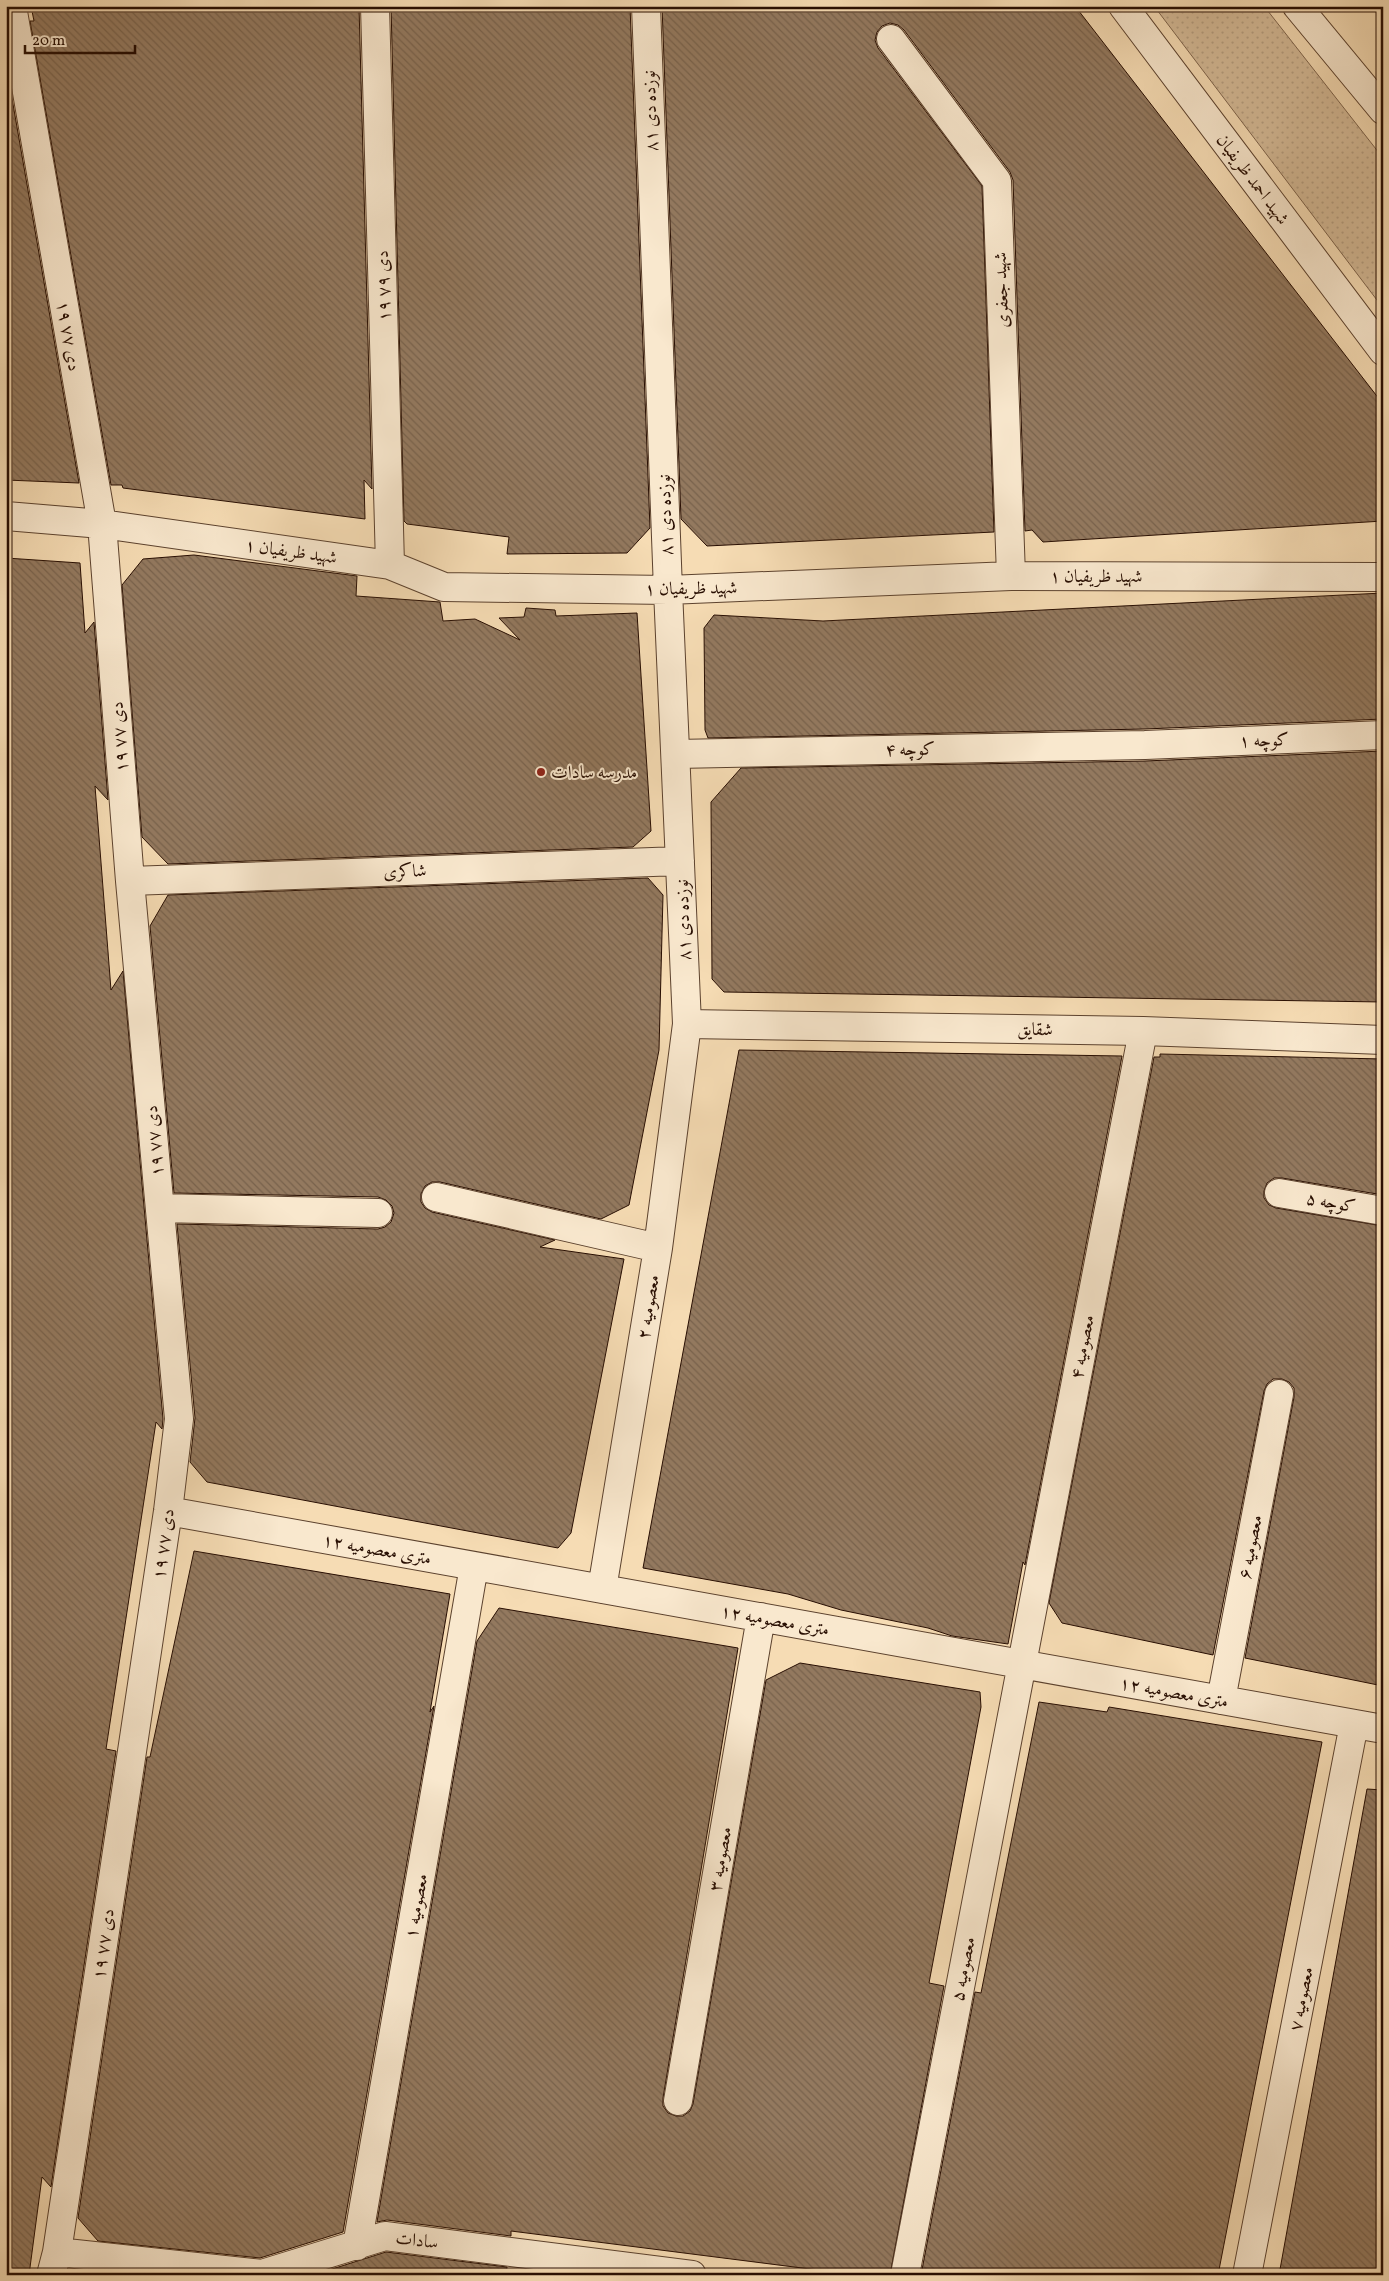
<svg xmlns="http://www.w3.org/2000/svg" width="1389" height="2281" viewBox="0 0 1389 2281" font-family="Vollkorn,Amiri,serif">
<style>
.grass{fill:url(#grass-dots);stroke:#7e644c}
.building{fill:url(#building-back-hatch);stroke:#280e02}
.lines{fill:none;stroke-linecap:round;stroke-linejoin:round}
.minor-casing{stroke:#5c422e;stroke-width:30}
.minor{stroke:#f9e8ce;stroke-width:28}
.poi-dot{fill:#8f2418;stroke:#f9e8ce;stroke-width:2}
.labels{text-anchor:middle;stroke-width:4;stroke-linejoin:round;paint-order:stroke}
.street-label{font-size:18px;fill:#280e02;stroke:#f9e8ce}
.poi-label{font-size:18px;fill:#280e02;stroke:#f9e8ce;text-anchor:start}
</style>
<defs>
<pattern id="grass-dots" width="8" height="8" patternUnits="userSpaceOnUse" patternTransform="scale(1.25)"><rect width="8" height="8" fill="#d3b996"/><path d="M2 2h.1M6 6h.1" fill="none" stroke="#b59e80" stroke-width="1.8" stroke-linecap="round"/></pattern>
<pattern id="building-back-hatch" width="6" height="6" patternUnits="userSpaceOnUse" patternTransform="scale(1.25)"><rect width="6" height="6" fill="#93795f"/><path d="M-1 5l2 2M0 0l6 6M5-1l2 2" fill="none" stroke="#78624c"/></pattern>
</defs>
<rect width="100%" height="100%" fill="#f6dcb4"/>
<filter id="stains"><feTurbulence type="fractalNoise" baseFrequency=".004" numOctaves="4"/><feColorMatrix values="0 0 0 0 .2 0 0 0 0 .09 0 0 0 0 .02 0 0 0 .5 -.17"/></filter>
<radialGradient id="worn" r=".72"><stop offset=".6" stop-color="#630" stop-opacity="0"/><stop offset="1" stop-color="#630" stop-opacity=".3"/></radialGradient>
<path class="grass" d="M1154 6H1264L1383 158V308Z"/>
<path class="building" d="M31 6H359L372 489 364 480 365 519 123 488 122 485H111L30 21H34Z
M391 6H630L650 528 627 553 507 554 509 537 407 524 404 521Z
M662 6H1075L1383 404V521L1043 542 1032 530 1025 531 1013 180 1010 172 904 30 898 25 890 23 882 26 877 32 875 40 878 48 982 186 994 532 707 546 681 519Z
M6 64 79 483 6 480Z
M194 555 357 576 356 596 440 602 443 621 475 619 520 640 499 618 524 617 526 608 555 610 556 616 637 613 651 831 633 847 168 864 142 837 122 585 143 559Z
M6 558 80 563 85 633 94 622 108 800 95 786 111 990 123 971 163 1419 162 1429 156 1422 106 1749 116 1751 51 2187 42 2177 29 2275H6Z
M1383 593V719L1145 729 708 738 705 730 704 628 714 615 823 621Z
M1383 751V1002L724 992 712 979 711 802 741 768 1145 761Z
M648 878 663 895 659 1050 629 1205 601 1219 440 1182H432L425 1186 421 1194V1202L425 1208 432 1212 555 1240 540 1247 624 1259 571 1533 558 1548 207 1482 190 1462 195 1418 177 1224 378 1229 385 1227 391 1222 394 1213 392 1206 386 1200 378 1197 174 1193 150 926 168 895Z
M739 1050 1122 1056 1025 1565 1023 1562 1008 1644 952 1636 928 1628 841 1610 788 1594 643 1568Z
M1160 1054 1383 1059V1195L1282 1178H1274L1267 1183 1264 1191V1198L1269 1205 1276 1208 1383 1226V1686L1245 1658 1294 1397V1388L1289 1382 1282 1379H1273L1267 1384 1264 1391 1213 1655 1062 1623 1049 1603 1154 1057H1160Z
M194 1551 450 1594 430 1712 434 1706 343 2232 260 2258 98 2241 78 2218 147 1757H150Z
M499 1608 738 1648 663 2098V2106L668 2113 676 2116H683L690 2111 693 2104 766 1680 800 1663 980 1692 981 1707 929 1983 944 1986 890 2275H857L511 2231V2236L387 2220 377 2222 477 1641Z
M1039 1702 1107 1712 1109 1707 1322 1742 1218 2275H921L975 1992 981 1993Z
M1367 1789 1383 1790V2275H1279Z
M386 2252 507 2267 506 2275H378L329 2270Z"/>
<g class="lines">
<defs>
<path id="minor" d="M12 6 102 524 130 881 179 1419 168 1511 57 2252 51 2275
M375 6 390 565
M1123 6 1383 351
M1297 6 1383 110
M891 39 997 181 1011 576
M6 516 102 524 390 565 444 587 668 590 1011 576 1383 577
M676 754 1145 745 1383 735
M130 881 680 861
M687 1024 1143 1031 1383 1040
M1279 1193 1383 1211
M436 1197 658 1248
M160 1208 378 1213
M168 1511 1383 1729
M602 1589 658 1248 687 1024 668 590 646 6
M1221 1700 1279 1394
M678 2101 761 1617
M357 2246 474 1566
M57 2252 262 2274 385 2236 692 2275
M905 2275 1143 1031
M1247 2275 1354 1724"/>
</defs>
<use href="#minor" class="minor-casing"/>
<use href="#minor" class="minor"/>
</g>
<circle class="poi-dot" cx="541" cy="772" r="5"/>
<g class="labels">
<g class="street-label">
<text transform="translate(650 111) rotate(-92)" y="6">نوزده دی ۸۱</text>
<text transform="translate(1253 179) rotate(53)" y="6">شهید احمد ظریفیان</text>
<text transform="translate(383 286) rotate(-92)" y="6">۱۹ دی ۷۹</text>
<text transform="translate(1001 290) rotate(-92)" y="6">شهید جعفری</text>
<text transform="translate(69 336) rotate(80)" y="6">۱۹ دی ۷۷</text>
<text transform="translate(665 515) rotate(-92)" y="6">نوزده دی ۸۱</text>
<text transform="translate(291 551) rotate(8)" y="6">شهید ظریفیان ۱</text>
<text x="1096" y="582">شهید ظریفیان ۱</text>
<text transform="translate(691 588) rotate(-1)" y="6">شهید ظریفیان ۱</text>
<text transform="translate(119 737) rotate(-94)" y="6">۱۹ دی ۷۷</text>
<text transform="translate(1264 740) rotate(-2)" y="6">کوچه ۱</text>
<text transform="translate(910 749) rotate(-1)" y="6">کوچه ۴</text>
<text transform="translate(405 871) rotate(-2)" y="6">شاکری</text>
<text transform="translate(683 920) rotate(-92)" y="6">نوزده دی ۸۱</text>
<text transform="translate(1035 1029) rotate(1)" y="6">شقایق</text>
<text transform="translate(154 1141) rotate(-95)" y="6">۱۹ دی ۷۷</text>
<text transform="translate(1331 1202) rotate(10)" y="6">کوچه ۵</text>
<text transform="translate(648 1307) rotate(-81)" y="6">معصومیه ۲</text>
<text transform="translate(1082 1347) rotate(-79)" y="6">معصومیه ۴</text>
<text transform="translate(163 1544) rotate(-82)" y="6">۱۹ دی ۷۷</text>
<text transform="translate(1250 1547) rotate(-79)" y="6">معصومیه ۶</text>
<text transform="translate(377 1549) rotate(10)" y="6">۱۲ متری معصومیه</text>
<text transform="translate(775 1620) rotate(10)" y="6">۱۲ متری معصومیه</text>
<text transform="translate(1174 1692) rotate(10)" y="6">۱۲ متری معصومیه</text>
<text transform="translate(720 1859) rotate(-80)" y="6">معصومیه ۳</text>
<text transform="translate(416 1906) rotate(-80)" y="6">معصومیه ۱</text>
<text transform="translate(103 1944) rotate(-82)" y="6">۱۹ دی ۷۷</text>
<text transform="translate(963 1969) rotate(-79)" y="6">معصومیه ۵</text>
<text transform="translate(1301 1999) rotate(-79)" y="6">معصومیه ۷</text>
<text transform="translate(417 2240) rotate(7)" y="6">سادات</text>
</g>
<g class="poi-label">
<text x="551" y="778">مدرسه سادات</text>
</g>
</g>
<rect width="1389" height="2281" fill="none" stroke="#f6dcb4" stroke-width="25"/>
<rect x="8" y="8" width="1374" height="2266" fill="none" stroke="#280e02" stroke-width="2.5"/>
<rect x="12" y="12" width="1364" height="2256" fill="none" stroke="#280e02"/>
<path d="M25 45v8h110v-8" fill="none" stroke="#280e02" stroke-width="2.5"/>
<text x="32" y="45" font-size="15" fill="#280e02" stroke="#f9e8ce" stroke-width="4" paint-order="stroke">20 m</text>
<rect width="100%" height="100%" filter="url(#stains)"/>
<rect width="100%" height="100%" fill="url(#worn)"/>
</svg>
